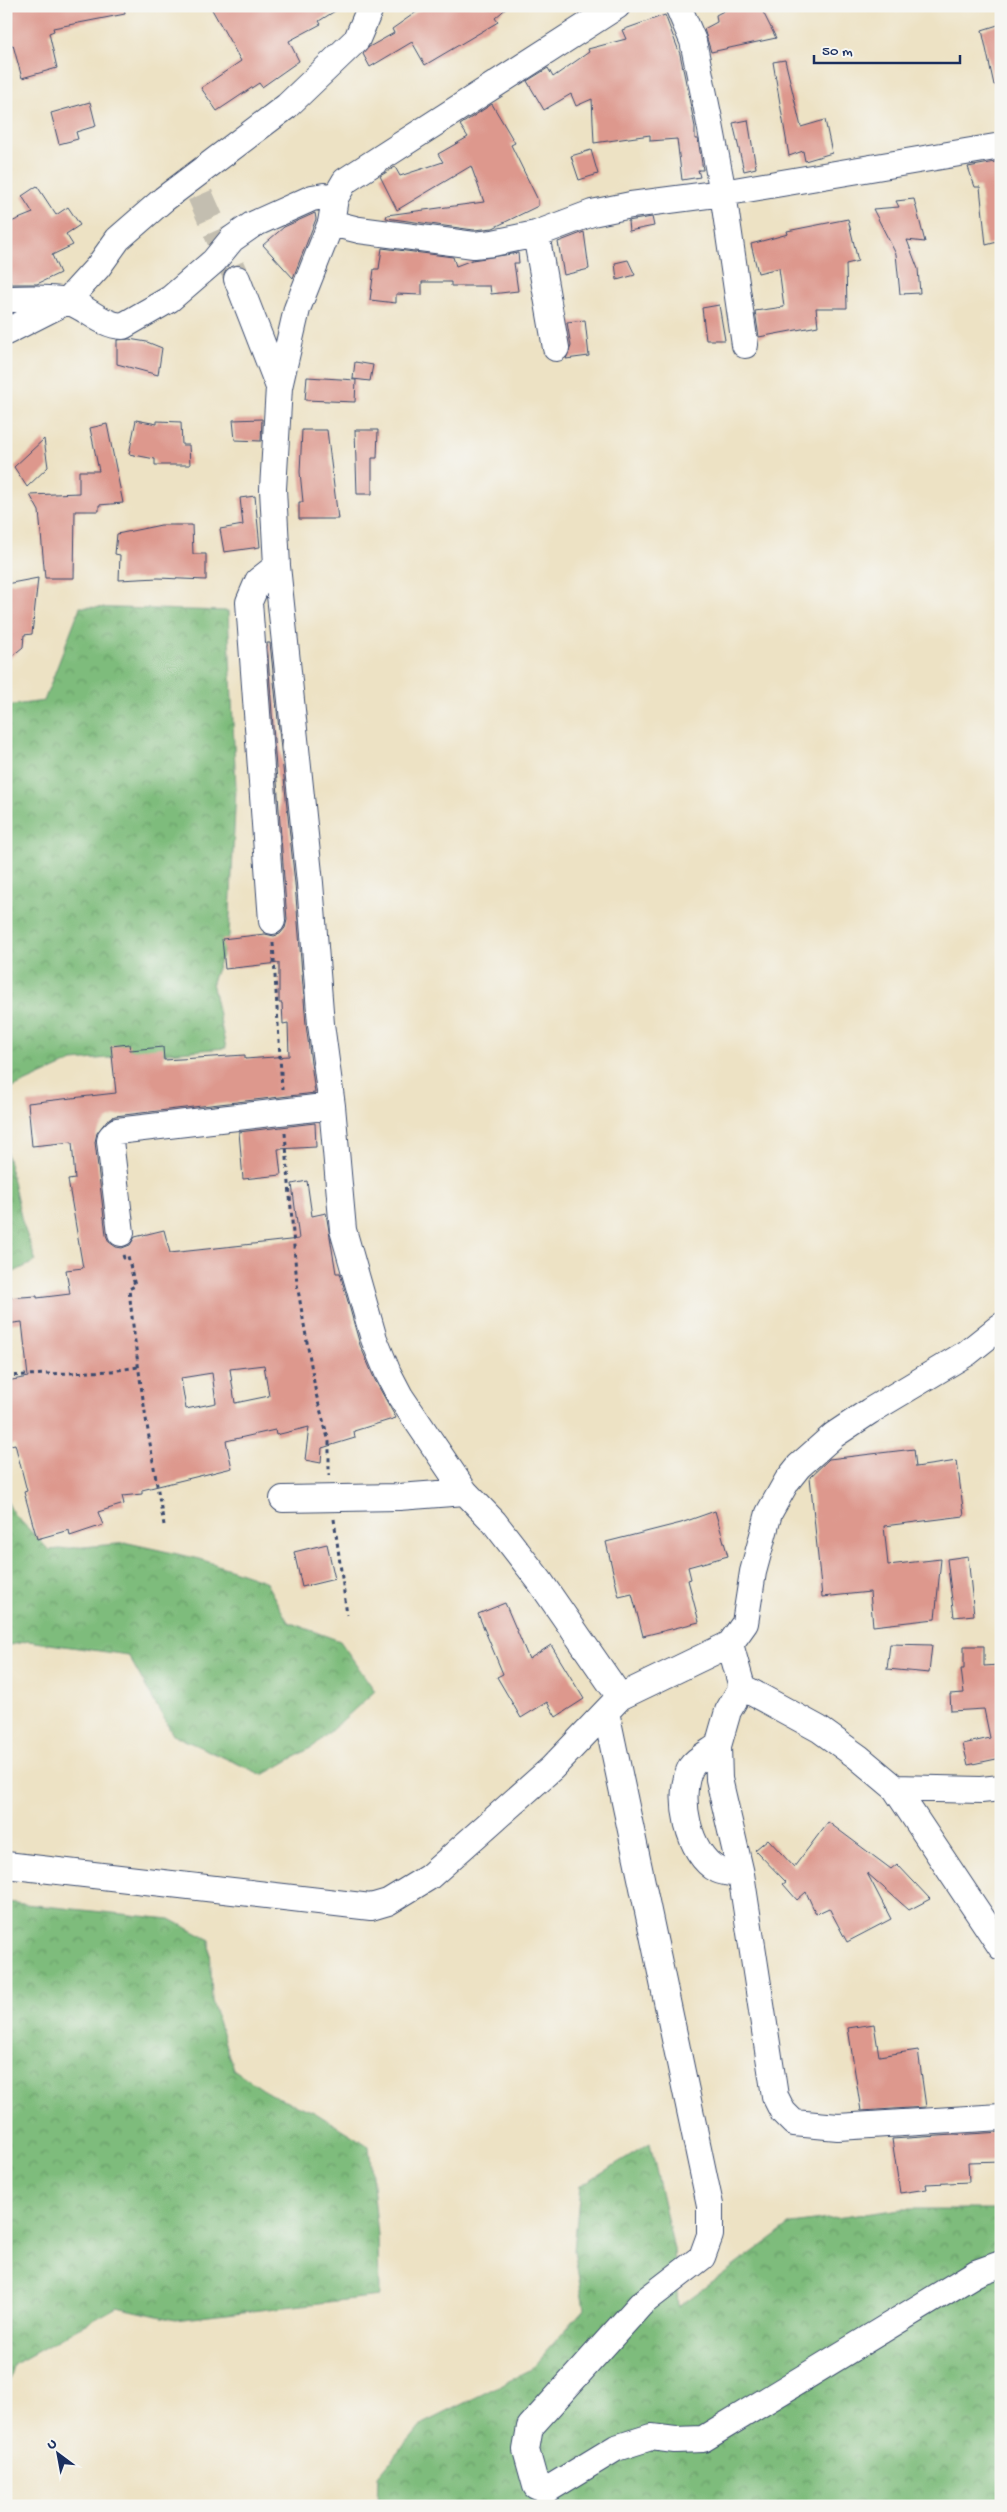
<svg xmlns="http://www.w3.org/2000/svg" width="1007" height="2512" viewBox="0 0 1007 2512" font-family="'Gochi Hand',sans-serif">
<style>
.forest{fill:url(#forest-crowns);stroke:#4c766c}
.building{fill:#dd988d;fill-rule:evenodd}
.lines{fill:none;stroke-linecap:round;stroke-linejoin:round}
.minor-tunnel{stroke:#c3beb0;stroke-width:26;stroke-dasharray:26 13;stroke-linecap:butt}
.minor-casing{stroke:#3a4a6d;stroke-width:28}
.path{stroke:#3a4a6d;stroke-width:3;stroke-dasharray:4 4;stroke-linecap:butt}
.minor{stroke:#fff;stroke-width:26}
</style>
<defs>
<pattern id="forest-crowns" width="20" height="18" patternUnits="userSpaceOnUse" patternTransform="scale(1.25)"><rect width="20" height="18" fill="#7ebc7b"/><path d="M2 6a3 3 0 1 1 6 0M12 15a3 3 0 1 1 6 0" fill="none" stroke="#669968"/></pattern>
</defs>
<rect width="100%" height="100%" fill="#f6f6f2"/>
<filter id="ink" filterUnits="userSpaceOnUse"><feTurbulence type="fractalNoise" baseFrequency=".02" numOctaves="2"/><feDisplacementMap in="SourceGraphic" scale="10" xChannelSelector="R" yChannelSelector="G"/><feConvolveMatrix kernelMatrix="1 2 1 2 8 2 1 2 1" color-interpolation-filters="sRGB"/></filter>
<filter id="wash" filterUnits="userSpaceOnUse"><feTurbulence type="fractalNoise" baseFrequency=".0096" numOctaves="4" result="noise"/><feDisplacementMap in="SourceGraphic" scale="20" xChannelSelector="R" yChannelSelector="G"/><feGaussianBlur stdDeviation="1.12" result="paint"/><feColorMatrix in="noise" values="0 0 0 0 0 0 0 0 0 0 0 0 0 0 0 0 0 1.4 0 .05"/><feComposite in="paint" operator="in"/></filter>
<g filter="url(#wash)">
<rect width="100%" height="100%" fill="#ede2c4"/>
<path class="forest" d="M80 607 228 611 236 788 229 936 212 982 226 1048 73 1061 6 1091V706L44 701Z
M6 1150 22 1221 36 1261 6 1276Z
M6 1499 13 1513 49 1550 128 1543 200 1559 265 1581 288 1622 340 1641 375 1691 314 1746 263 1775 173 1735 128 1655 28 1641 6 1646Z
M6 1902 170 1919 210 1940 212 2001 233 2069 270 2094 314 2112 369 2146 378 2235 379 2296 175 2320 117 2307 13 2365 6 2394Z
M650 2143 674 2249 678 2307 791 2224 902 2209H1001V2506H377L378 2476 422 2424 529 2371 584 2309 574 2250 580 2186Z"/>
<g id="blocks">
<path class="building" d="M6 6H124L125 14 53 28 54 31 49 33 57 68 22 78 13 45 9 46 6 38Z
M210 6H343L319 21 321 24 289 41 299 61 262 87 259 83 217 111 201 88 241 61Z
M425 6H509L495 18 498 22 425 65 412 42 370 67 363 54 369 47 394 33 392 29Z
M733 6H760L776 38 711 52 704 29 717 22 716 15Z
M665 15 680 54 695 127V139H698L703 170H698L700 177 682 180 677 139 650 141V135L594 143 592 99 576 106 571 94 544 110 527 81 548 68 553 77 589 52 588 49 626 39 622 30Z
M1001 24V84L994 85 982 30Z
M785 60 801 127 825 120 832 153 805 161 803 151 789 156 773 62Z
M90 102 96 126 76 132 78 139 59 144 51 113Z
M492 104 515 143 511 145 538 200V206L493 228 474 230 386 218 387 215 484 202 471 166 397 210 380 176 395 167 400 176 443 162 438 154 468 137 460 125Z
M748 120 756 168 744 171 733 123Z
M591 150 598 174 579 180 571 156Z
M1001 161V241L986 245 980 187H975L968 167Z
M37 186 56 215 68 207 80 225 66 234 73 245 52 255 60 273 37 284H11L6 272V224L33 213 22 196Z
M914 199 925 242 907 240 918 269 920 293 900 294 896 254 873 209 899 207 896 201Z
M315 213 316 219 293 278 263 245 284 227Z
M652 217 654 226 629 231 628 221Z
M848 219 858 261 846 264 847 308H816L818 326 759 337 755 311 784 307 779 268 758 273 751 244 788 234 787 231Z
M584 232 589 269 564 275 558 242Z
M382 248 453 257 456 266 472 260 518 253 519 263H514L518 291 491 294 490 286H451V282H422V295L396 294V303L370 300 374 269H379Z
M628 260 635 275 617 280 615 263Z
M719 305 725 340H706L702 308Z
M585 320 589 356 566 359 571 346 567 322Z
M129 339 147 342 162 348 158 375 117 364V340Z
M355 362 373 365 370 381 353 379Z
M307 377 356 380 355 402 305 400Z
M262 419 261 441 235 440 233 420Z
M136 420 157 424V421L181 422 182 445H189L190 465H155V459L129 454Z
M107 424 123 503 99 505V511H75L74 578H45L39 511 30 495 79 493V471H99L90 428Z
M302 430H327L338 519H299V502H303L300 472Z
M355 430H378L377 458H372V494H357Z
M44 439 48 467 27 487 14 467Z
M255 496 260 547 224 552 220 529 243 525 240 498Z
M161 525H192L193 554H206V580L158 578 119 580 120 555 115 554 117 534Z
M38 578 32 634 24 635 23 647 6 661V584Z
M267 643H270L295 884 306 1025 315 1093 115 1116 107 1120 97 1133 95 1142 106 1235 109 1242 116 1247 122 1248 130 1245 135 1237 164 1230 170 1253 299 1239 292 1184 307 1181 312 1216 326 1213 336 1273H340L360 1345 375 1380 396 1418 354 1431 355 1438 322 1448 321 1463 305 1460 309 1427 276 1435 275 1430 226 1441 232 1468 142 1490V1494L122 1496 124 1504 98 1512 103 1525 70 1536 69 1530 37 1539 24 1492 27 1491 15 1444 6 1446V1403L10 1402 7 1381 28 1377 22 1322 6 1324V1298L37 1296V1298L70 1294 66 1270 83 1268 68 1180 75 1179 72 1142 32 1146 28 1103 116 1093 111 1046 129 1044 130 1050 163 1047 164 1060 245 1055V1059L289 1056 288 1023 283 1024 282 1003H279V963L225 969 222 939 265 934 274 936 280 934 285 928 287 920ZM264 1365 269 1396 235 1403 230 1369ZM212 1373 216 1403 186 1409 181 1378Z
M315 1123 316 1147 278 1149 281 1175 243 1179 239 1132Z
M914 1449 916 1467 957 1461 964 1516 884 1526 888 1565 941 1559 935 1619 873 1626 870 1592 822 1597 810 1477 829 1459Z
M715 1511 728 1556 688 1567 691 1579 688 1580 699 1622 643 1636 632 1594 619 1597 606 1542 681 1523Z
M327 1544 335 1579 302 1587 294 1552Z
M968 1556 974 1615 954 1617 947 1559Z
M505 1603 529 1659 551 1645 584 1699 556 1717 547 1702 521 1718 497 1677 503 1674 478 1614Z
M890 1644 932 1645 929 1673 887 1669Z
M964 1646H984V1666L999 1665 1001 1680V1758L968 1765 963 1744 990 1738 984 1709 951 1711 950 1694 964 1693 961 1669H964Z
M828 1822 891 1869 897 1864 930 1899 909 1910 867 1873 891 1919 847 1942 829 1908 816 1914 806 1892 797 1900 783 1884 786 1882 755 1850 768 1839 794 1867Z
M874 2024 879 2056 918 2050 926 2107 861 2111 848 2028Z
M1001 2132V2161L968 2162 969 2182 926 2184 927 2189 900 2193 892 2139Z"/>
</g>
</g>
<g filter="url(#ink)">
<use href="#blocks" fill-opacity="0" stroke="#3a4a6d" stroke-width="1"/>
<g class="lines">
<path class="minor-tunnel" d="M200 195 237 279"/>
<defs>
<path id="minor" d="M617 6 345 181 335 198 331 223 297 309 279 387 273 489 277 566 310 883 321 1024 332 1106 343 1230 374 1339 388 1373 400 1396 465 1492 494 1522 539 1580 620 1697
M678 6 693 41 709 119 723 193 745 345
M331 223 359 230 474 245 493 243 536 234 592 213 631 205 723 193 1001 146
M536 234 556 348
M237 279 279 387
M6 299C25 299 48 297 66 301 85 305 99 325 123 326L170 299 214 261 232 239 252 225 312 198 324 196 335 198
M6 332 67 301 98 267 118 239 164 199 287 106 357 39 371 6
M272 921 249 602 258 581 277 566
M121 1233 110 1141 111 1137 117 1131 332 1106
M283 1499 399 1497 465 1492
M730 1644 742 1687 728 1711 718 1746 719 1779 741 1874 775 2096 783 2112 794 2123 838 2127 1001 2117
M742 1687 819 1729 858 1757 895 1788 981 1790 1001 1788
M606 1712 710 2205V2235L702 2257 641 2304 530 2427 526 2450 536 2486 547 2490 616 2448 651 2437 675 2440 703 2439 976 2273 1001 2264
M718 1746C710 1752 696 1759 691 1767 676 1795 688 1855 718 1870 724 1873 734 1873 741 1874
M895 1788 1001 1947
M6 1865 371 1907 388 1902 429 1877 552 1768 620 1697 730 1644 745 1623 753 1572 769 1513 787 1481 799 1466 834 1435 870 1411 967 1353 1001 1326"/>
</defs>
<use href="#minor" class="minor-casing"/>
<path class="path" d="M273 943 282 1089
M285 1133 297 1284 316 1394 329 1442V1476
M123 1255 124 1258 128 1256 135 1286 129 1289C137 1368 150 1446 164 1525
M6 1376 112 1371 138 1367
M334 1519 347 1615"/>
<use href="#minor" class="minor"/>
</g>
</g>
<rect width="1007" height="2512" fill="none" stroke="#f6f6f2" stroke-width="25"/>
<g transform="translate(58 2454) rotate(328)" stroke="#f6f6f2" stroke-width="4" paint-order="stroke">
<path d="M0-4L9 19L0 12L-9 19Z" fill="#1b2f5e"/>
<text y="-8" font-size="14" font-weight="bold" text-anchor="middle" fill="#1b2f5e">U</text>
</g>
<path d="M814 55v8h146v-8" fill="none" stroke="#1b2f5e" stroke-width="2.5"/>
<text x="822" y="55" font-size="15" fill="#1b2f5e" stroke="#f6f6f2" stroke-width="4" paint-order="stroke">50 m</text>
</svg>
